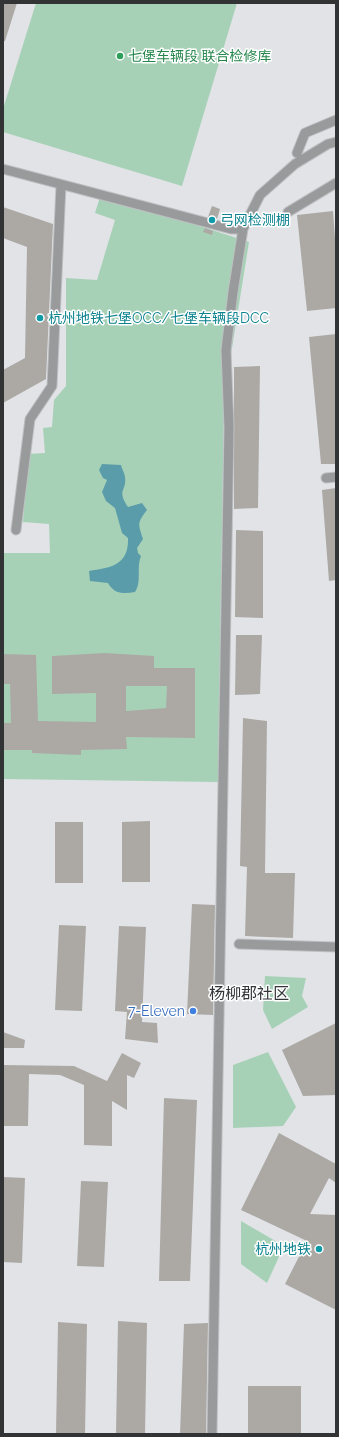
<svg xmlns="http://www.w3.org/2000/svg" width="339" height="1437" viewBox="0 0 339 1437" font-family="Raleway,'Noto Sans SC',sans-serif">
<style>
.green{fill:#a7d1b6}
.water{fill:#5b9caa}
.building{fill:#aca9a5;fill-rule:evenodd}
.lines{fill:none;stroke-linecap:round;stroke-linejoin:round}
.street-casing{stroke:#bec0c3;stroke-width:11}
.street{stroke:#989a9b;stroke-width:9}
.leisure-dot{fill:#2e9e5b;stroke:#fff;stroke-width:1.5}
.culture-dot{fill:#0f9aa8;stroke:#fff;stroke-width:1.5}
.shop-dot{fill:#3f7fe0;stroke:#fff;stroke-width:1.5}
.labels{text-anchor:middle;stroke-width:3;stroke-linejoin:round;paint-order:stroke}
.leisure-label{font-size:14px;fill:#27864d;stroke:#fff;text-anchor:start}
.culture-label{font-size:14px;fill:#0d838f;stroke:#fff;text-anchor:start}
.shop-label{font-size:14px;fill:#366cbe;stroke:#fff;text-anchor:end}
.quarter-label{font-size:16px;fill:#323437;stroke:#fff}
</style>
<rect width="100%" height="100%" fill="#e1e3e7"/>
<path class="green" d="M36 3H237L182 186 3 132V109Z
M101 194 249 242 224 398 218 782 3 779V553H50L49 524 23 522 28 454 45 453 43 428 52 427 54 400 66 386V278L97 280 115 220 95 213Z
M265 976 306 978 302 996 308 1007 272 1029 263 1010Z
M268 1052 296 1107 283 1126 233 1128V1065Z
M241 1221 284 1246 267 1283 241 1264Z"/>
<path class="water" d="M102 464 121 465C122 469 125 474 125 477 127 492 116 489 128 507L142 503 147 510C137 523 138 524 143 539L137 548 138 553 141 556C136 568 142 582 135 592 123 594 114 594 108 583L90 581 89 571C111 568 129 565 128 538L122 533 115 508 106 501 102 492 107 480 103 478 99 470Z"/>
<path class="building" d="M3 3H17L5 41H3Z
M212 206 220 209 217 219 208 217Z
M3 207 53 224 46 379 3 403V370L25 358 27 247 3 238Z
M333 211 336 252V308L307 311 297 215Z
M205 228 213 231 212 235 203 232Z
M336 334V464H321L309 337Z
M260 366 258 508 234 509V367Z
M336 488V580L329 581 322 490Z
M236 530 263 531V618L235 617Z
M236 635H262L260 694 235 695Z
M105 653 154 656V668H195V738L126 737 127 749 81 750V755L32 753V750H3V723H11L10 684H3V654L36 655 38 721 96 722V693L52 694V656ZM126 686H167L166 708 126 711Z
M243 718 267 721 265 873H295L293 938 245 936 247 867 240 866Z
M150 821V882H122V822Z
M55 822H83V883H55Z
M192 904 215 905 213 1015 187 1014Z
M59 925 86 926 82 1011 55 1010Z
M119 926 146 927 142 1022 157 1023 158 1043 125 1039 127 1012 115 1011Z
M336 1023V1095L303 1096 282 1050Z
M3 1032 25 1040 24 1048H3Z
M122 1053 141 1063 134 1078 127 1075V1110L112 1101V1146L84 1145V1085L60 1075 29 1074 28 1126H3V1065L74 1066 107 1081Z
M164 1098 197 1100 190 1281H159Z
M279 1133 336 1164V1183L329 1178 310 1214 336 1215V1310L285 1284 307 1241 241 1210Z
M3 1177 25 1178 22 1263 3 1262Z
M81 1181 108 1182 104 1267 77 1266Z
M118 1321 147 1323 145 1434H116Z
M58 1322 87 1324 85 1434H56Z
M208 1323 206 1434H180L184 1324Z
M248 1386H301V1434H248Z"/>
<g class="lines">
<defs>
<path id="street" d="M297 153 305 133 336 120
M3 169 231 229H243
M288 212 336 183
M326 478 336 477
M16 530 30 419 52 386 61 185
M239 944 336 947
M212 1434 229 427 226 350 233 292 243 229 260 195 295 164 328 144 336 142"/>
</defs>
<use href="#street" class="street-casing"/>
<use href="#street" class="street"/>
</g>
<circle class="leisure-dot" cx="120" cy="56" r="4"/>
<g class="culture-dot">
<circle cx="212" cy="220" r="4"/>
<circle cx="40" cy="318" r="4"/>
<circle cx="319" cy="1249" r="4"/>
</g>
<circle class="shop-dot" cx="193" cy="1011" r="4"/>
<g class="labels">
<g class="leisure-label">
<text x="128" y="61">七堡车辆段 联合检修库</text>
</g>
<g class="culture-label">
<text x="220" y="225">弓网检测棚</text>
<text x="48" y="323">杭州地铁七堡OCC/七堡车辆段DCC</text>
<text x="311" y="1254" text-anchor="end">杭州地铁</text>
</g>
<g class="shop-label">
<text x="185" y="1016">7-Eleven</text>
</g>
<g class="quarter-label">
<text x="249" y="999">杨柳郡社区</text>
</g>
</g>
<rect width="339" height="1437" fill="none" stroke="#323335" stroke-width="8"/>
</svg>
